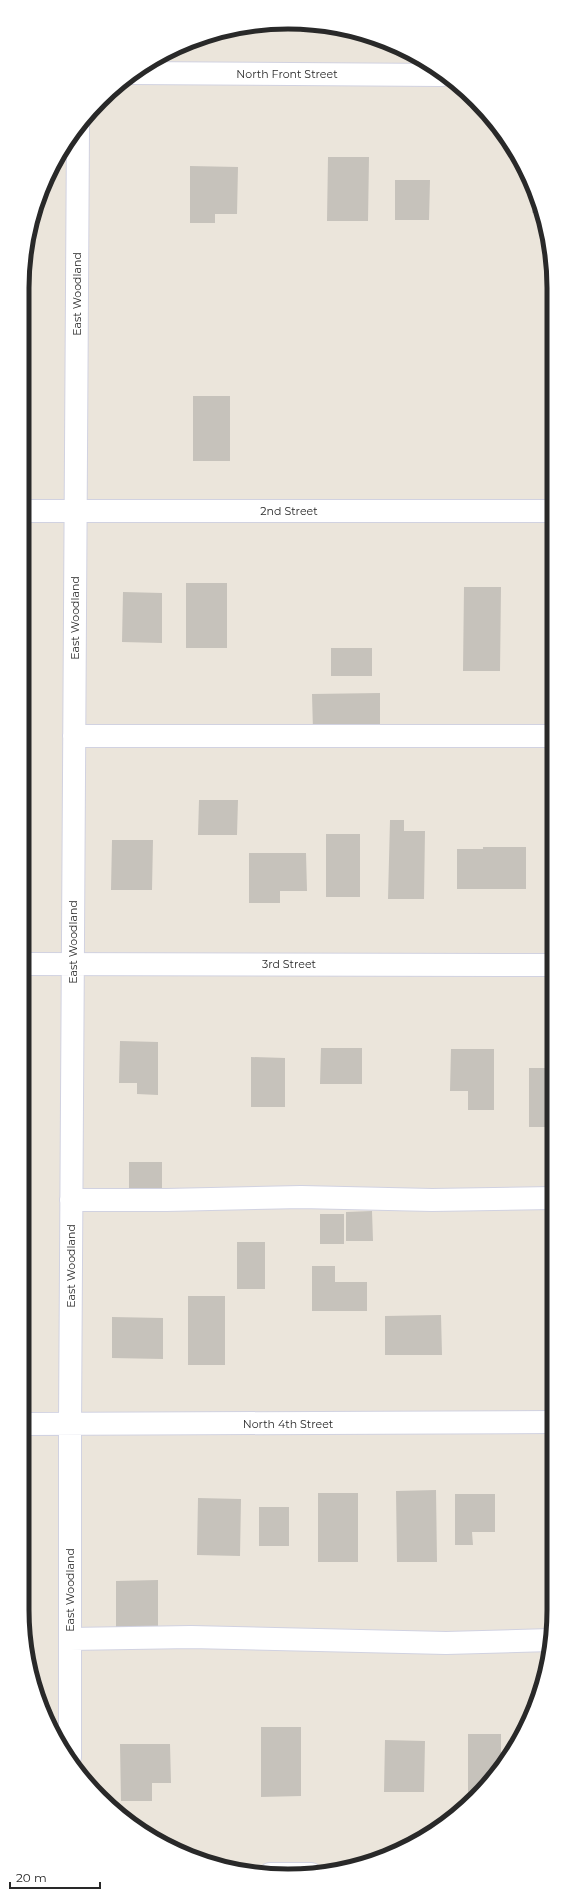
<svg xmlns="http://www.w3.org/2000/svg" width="576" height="1898" viewBox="0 0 576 1898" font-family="Montserrat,sans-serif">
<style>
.building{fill:#c6c2bb}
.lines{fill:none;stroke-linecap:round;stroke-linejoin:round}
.minor-casing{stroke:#d1d2e1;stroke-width:24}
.minor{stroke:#fff;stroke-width:22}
.labels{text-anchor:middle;stroke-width:4;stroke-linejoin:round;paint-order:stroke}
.street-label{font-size:11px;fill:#292929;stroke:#fff}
.rim{fill:none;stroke:#292929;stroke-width:5}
</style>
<rect width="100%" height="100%" fill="#ebe5db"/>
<path class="building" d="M328 157H369L368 221H327Z
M190 166 238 167 237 214H215V223H190Z
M395 180H430L429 220H395Z
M533 184 534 186 541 213H532Z
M193 396H230V461H193Z
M186 583H227V648H186Z
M464 587H501L500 671H463Z
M547 587H552V636H546Z
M123 592 162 593V643L122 642Z
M331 648H372V676H331Z
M380 693V730L313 731 312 694Z
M199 800H238L237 835H198Z
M390 820H404V831H425L424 899H388Z
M326 834H360V897H326Z
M112 840H153L152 890H111Z
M483 847H526V889H457V849H483Z
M249 853H306L307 891H280V903H249Z
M120 1041 158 1042V1095L137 1094V1083H119Z
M321 1048H362V1084H320Z
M451 1049H494V1110H468V1091H450Z
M251 1057 285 1058V1107H251Z
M529 1068H553V1127H529Z
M129 1162H162V1196H129Z
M372 1211 373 1241H346V1212Z
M320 1214H344V1244H320Z
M237 1242H265V1289H237Z
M312 1266H335V1282H367V1311H312Z
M188 1296H225V1365H188Z
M441 1315 442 1355H385V1316Z
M112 1317 163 1318V1359L112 1358Z
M436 1490 437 1562H397L396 1491Z
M318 1493H358V1562H318Z
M455 1494H495V1532H472L473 1545H455Z
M198 1498 241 1499 240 1556 197 1555Z
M259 1507H289V1546H259Z
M158 1580V1632H116V1581Z
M261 1727H301V1796L261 1797Z
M468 1734H501V1768L473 1801H468Z
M385 1740 425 1741 424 1792H384Z
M120 1744H170L171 1783H152V1801H121Z"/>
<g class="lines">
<defs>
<path id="minor" d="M132 73 442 75
M26 511H552
M74 736H553
M24 964 553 965
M71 1200H166L301 1197 432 1200 553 1198
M23 1424 554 1422
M70 1639 191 1637 446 1643 551 1640
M70 1757V1425L78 127
M270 1874H311"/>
</defs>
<use href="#minor" class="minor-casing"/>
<use href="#minor" class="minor"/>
</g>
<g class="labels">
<g class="street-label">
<text x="287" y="78">North Front Street</text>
<text transform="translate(77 294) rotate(-90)" y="4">East Woodland</text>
<text x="289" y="515">2nd Street</text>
<text transform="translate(75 618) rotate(-90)" y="4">East Woodland</text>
<text transform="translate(73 942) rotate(-90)" y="4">East Woodland</text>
<text x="289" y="968">3rd Street</text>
<text transform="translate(71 1266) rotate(-90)" y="4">East Woodland</text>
<text x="288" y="1428">North 4th Street</text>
<text transform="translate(70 1590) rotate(-90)" y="4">East Woodland</text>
</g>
</g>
<path d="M0 0H576V1898H0ZM288 29H288A259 259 0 0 1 547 288V1610A259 259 0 0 1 288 1869H288A259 259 0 0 1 29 1610V288A259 259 0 0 1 288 29Z" fill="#fff" fill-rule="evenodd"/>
<path class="rim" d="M288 29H288A259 259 0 0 1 547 288V1610A259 259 0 0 1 288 1869H288A259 259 0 0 1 29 1610V288A259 259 0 0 1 288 29Z"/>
<path d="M10 1882v6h90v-6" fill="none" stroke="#292929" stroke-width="2"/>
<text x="16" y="1882" font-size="12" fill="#292929" stroke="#ffffff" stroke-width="3" paint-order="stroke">20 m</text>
</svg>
